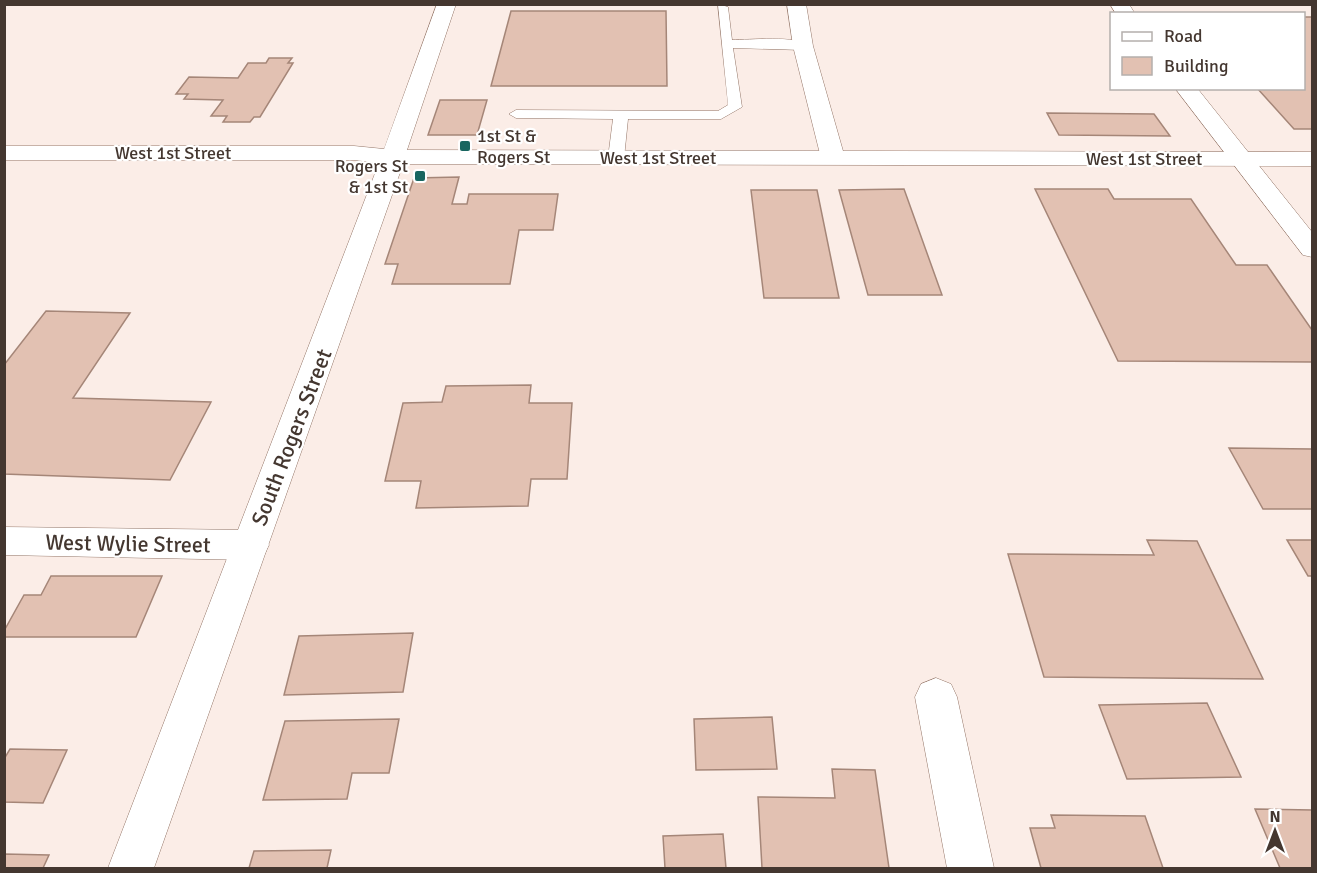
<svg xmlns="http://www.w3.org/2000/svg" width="1317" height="873" viewBox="0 0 1317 873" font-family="Signika,sans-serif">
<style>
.building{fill:#e2c1b2;stroke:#a58678;stroke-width:1.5}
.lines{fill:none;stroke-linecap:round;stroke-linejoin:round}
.service-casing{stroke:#947668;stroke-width:1}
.minor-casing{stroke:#947668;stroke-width:1}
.tertiary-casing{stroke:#947668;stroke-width:1}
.service{fill:#fff;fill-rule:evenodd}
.minor{fill:#fff;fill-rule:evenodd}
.tertiary{fill:#fff;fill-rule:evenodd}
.poi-dot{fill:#196660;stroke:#fff;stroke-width:2}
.labels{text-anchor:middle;stroke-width:4.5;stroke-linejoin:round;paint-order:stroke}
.far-poi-label{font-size:18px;fill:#443730;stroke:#fff;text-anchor:start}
.far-street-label{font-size:18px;fill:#443730;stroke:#fff}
.street-label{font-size:22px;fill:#443730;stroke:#fff}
</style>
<rect width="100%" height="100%" fill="#fbede7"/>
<path class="building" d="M511 11H666L667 86H491Z
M1304 17H1312V129H1294L1257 88H1304Z
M269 58H292L288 63H293L260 117H254L250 122H223L227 116H211L223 100 184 99 188 94H176L189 77 238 78 248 63H266Z
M440 100H487L477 135H428Z
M1047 113 1154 114 1170 136 1059 135Z
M459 177 452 204H467L469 194H558L553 230H519L510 284H392L398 264H385L414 178Z
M904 189 942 295H868L839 190Z
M1035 189H1108L1114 199H1191L1236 265H1267L1312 330V362L1118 361Z
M751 190H817L839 298H764Z
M46 311 130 313 73 398 211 402 170 480 4 474V365Z
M531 385 529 403H572L567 479H531L528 506 416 508 421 481H385L403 403 442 402 446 386Z
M1229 448 1312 449V509H1263Z
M1147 540 1197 541 1263 679 1044 677 1008 554 1154 555Z
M1287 540H1312V576H1308Z
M51 576H162L136 637H4V631L24 595H41Z
M413 633 403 692 284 695 299 636Z
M1207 703 1241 777 1127 779 1099 705Z
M772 717 777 769 696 770 694 719Z
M399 719 389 773H352L347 799 263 800 285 721Z
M10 749 67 750 43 803 4 802V759Z
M832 769 875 770 889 868H762L758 797 835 798Z
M1255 809 1312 810V868H1280Z
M1051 815 1145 816 1163 868H1041L1030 828H1055Z
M723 834 726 868H665L663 836Z
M331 850 327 868H249L254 851Z
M4 854 49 855 43 868H4Z"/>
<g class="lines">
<defs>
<path id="service" d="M718 4 728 7 732 40C749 40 798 35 809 46L803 50 733 48 742 107 721 119H628L624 158 616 163 608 158 613 119 516 118 509 114 516 110 718 111 728 105Z"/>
<path id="minor" d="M787 4H806L813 46 845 158 841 163H825L821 158 793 46Z
M1110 4H1129L1135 14H1116Z
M1175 88H1197L1312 232V257L1303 255Z
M4 527 251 530 264 535 269 545 264 555 251 560 4 555Z
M936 678 951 684 957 697 994 868H947L915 697 921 684Z"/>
<path id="tertiary" d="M437 4H456L407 150 1312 152V166L403 164 154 868H108L379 163 354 160H4V146H354L384 149Z"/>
</defs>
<use href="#service" class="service-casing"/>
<use href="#minor" class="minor-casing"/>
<use href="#tertiary" class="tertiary-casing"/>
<use href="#service" class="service"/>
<use href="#minor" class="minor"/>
<use href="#tertiary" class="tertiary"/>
</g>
<g class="poi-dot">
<rect x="459" y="140" width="12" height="12" rx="3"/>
<rect x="414" y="170" width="12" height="12" rx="3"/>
</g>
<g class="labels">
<g class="far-poi-label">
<text x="477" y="142">1st St &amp;<tspan x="477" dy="21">Rogers St</tspan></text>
<text x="408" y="172" text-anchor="end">Rogers St<tspan x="408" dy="21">&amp; 1st St</tspan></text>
</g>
<g class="far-street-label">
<text x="173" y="159">West 1st Street</text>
<text x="658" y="164">West 1st Street</text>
<text x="1144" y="165">West 1st Street</text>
</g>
<g class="street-label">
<text transform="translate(291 437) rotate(-69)" y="8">South Rogers Street</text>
<text transform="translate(128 543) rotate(1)" y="8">West Wylie Street</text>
</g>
</g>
<rect width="1317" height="873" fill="none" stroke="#443730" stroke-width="12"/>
<rect x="1110" y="12" width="195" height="78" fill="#ffffff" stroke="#b4afac" stroke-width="1.5"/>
<rect x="1122" y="32" width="30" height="9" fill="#ffffff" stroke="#b4afac" stroke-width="1.5"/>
<text x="1164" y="42" font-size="18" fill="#443730">Road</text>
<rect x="1122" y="57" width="30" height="18" fill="#e2c1b2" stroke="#b4afac" stroke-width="1.5"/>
<text x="1164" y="72" font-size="18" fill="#443730">Building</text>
<g transform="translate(1275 831)" stroke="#ffffff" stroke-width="4.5" paint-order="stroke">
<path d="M0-4.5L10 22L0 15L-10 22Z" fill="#443730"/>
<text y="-9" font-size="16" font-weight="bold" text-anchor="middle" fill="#443730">N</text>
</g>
</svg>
